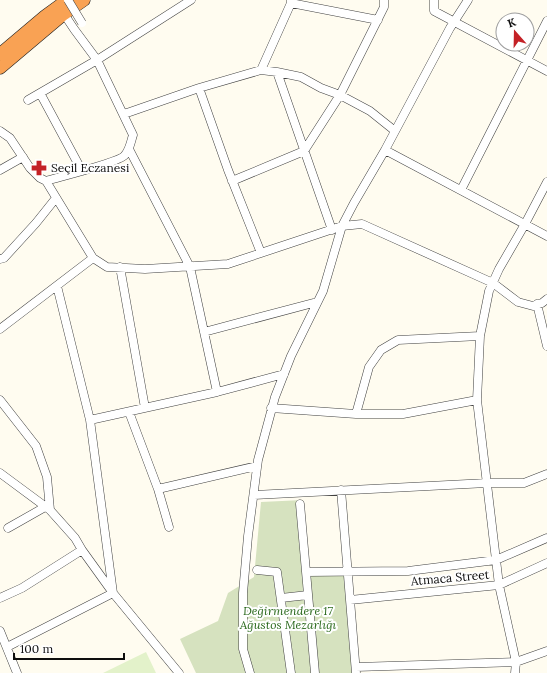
<svg xmlns="http://www.w3.org/2000/svg" width="547" height="673" viewBox="0 0 547 673" font-family="Lora,serif">
<style>
.cemetery{fill:#d6e2bf}
.pitch{fill:#e3f2ca}
.lines{fill:none;stroke-linecap:round;stroke-linejoin:round}
.minor-casing{stroke:#414141;stroke-width:9}
.highway-casing{stroke:#1f1f1f;stroke-width:13}
.minor{stroke:#fff;stroke-width:8}
.highway{stroke:#f9a254;stroke-width:12}
.minor-bridge-casing{stroke:#414141;stroke-width:9;stroke-linecap:butt}
.minor-bridge{stroke:#fff;stroke-width:8}
.labels{text-anchor:middle;stroke-width:4;stroke-linejoin:round;paint-order:stroke}
.poi-label{font-size:12px;fill:#0e0e0e;stroke:#fff;text-anchor:start}
.street-label{font-size:12px;fill:#0e0e0e;stroke:#fff}
.park-label{font-size:12px;font-style:italic;fill:#2a691c;stroke:#fff}
</style>
<rect width="100%" height="100%" fill="#fffcf0"/>
<path class="cemetery" d="M303 500 309 569H347L354 673H196L180 639 218 621 228 593 254 577 261 502Z"/>
<path class="pitch" d="M146 652 156 673H103Z"/>
<g class="lines">
<defs>
<path id="minor" d="M434 0V11L547 71
M291 3 378 20
M261 70 291 3V0
M277 72 332 230
M199 88 228 170 261 253
M40 93 82 171
M28 100 97 60 191 0
M124 114 199 88 261 70 277 72 301 77 321 88 340 95 370 111 395 131
M0 131 10 138 30 168 40 178 46 181C59 177 120 162 125 155 130 149 131 141 133 135L97 60 74 29 64 14
M129 149 190 267 217 392
M385 150 547 236
M0 170 23 157
M46 181 93 258 107 267 145 269 228 264 342 226 362 224 493 283 518 302 533 306 542 303 547 299
M232 181 304 151 340 95 384 7V0
M461 190 547 21
M0 259 4 258 36 223 56 198
M120 267 145 408
M537 304 547 346
M0 329 93 258
M204 332 317 302
M0 400 36 446 47 477 50 510
M271 408 356 414H403L477 400
M129 412 158 489
M356 414 369 367 381 350 398 340 480 336
M90 420 217 392 284 374
M0 473 50 510 75 538 82 550 113 593 179 673
M341 490 356 673
M254 495 487 483H524L547 474
M300 504 315 673
M169 527 158 489 257 466
M8 528 45 507
M257 570 277 572 291 673
M306 572 408 571 496 560 547 538
M0 598 22 588 82 550
M281 598 308 595
M350 600 499 585 547 563
M0 631 17 673
M7 647 113 593 90 420 57 286
M356 667 516 662 547 651
M250 673 243 649V593L248 536 258 460 275 397 291 356 323 291 342 226 354 203 385 150 450 28 468 0
M515 673 516 662 499 585 477 400 480 336 489 291 499 269 525 224 547 182"/>
<path id="highway" d="M0 54 45 16 67 0
M0 68 64 14 84 0"/>
</defs>
<use href="#minor" class="minor-casing"/>
<use href="#highway" class="highway-casing"/>
<use href="#minor" class="minor"/>
<use href="#highway" class="highway"/>
<defs>
<path id="minor-bridge" d="M68 0 82 23"/>
</defs>
<use href="#minor-bridge" class="minor-bridge-casing"/>
<use href="#minor-bridge" class="minor-bridge"/>
</g>
<defs>
<symbol id="pharmacy-bare" viewBox="-9 -9 18 18"><path d="M-2-6h4v4h4v4h-4v4h-4v-4h-4v-4h4Z" fill="#c42126" stroke="#fff" stroke-width="2.5" paint-order="stroke"/></symbol>
</defs>
<g fill-rule="evenodd">
<use href="#pharmacy-bare" x="28" y="157" width="22" height="22"/>
</g>
<g class="labels">
<g class="poi-label">
<text x="51" y="172">Seçil Eczanesi</text>
</g>
<g class="street-label">
<text transform="translate(450 578) rotate(-5)" y="4">Atmaca Street</text>
</g>
<g class="park-label">
<text x="288" y="615">Değirmendere 17<tspan x="288" dy="14">Ağustos Mezarlığı</tspan></text>
</g>
</g>
<g transform="translate(515 32) rotate(340)"><circle r="19" fill="#ffffff" stroke="#9f9f9f"/>
<path d="M0-3L7 15L0 10L-7 15Z" fill="#c42126"/>
<text y="-6" font-size="11" font-weight="bold" text-anchor="middle" fill="#0e0e0e">K</text>
</g>
<path d="M14 653v6h110v-6" fill="none" stroke="#0e0e0e" stroke-width="2"/>
<text x="20" y="653" font-size="12" fill="#0e0e0e" stroke="#ffffff" stroke-width="3" paint-order="stroke">100 m</text>
</svg>
